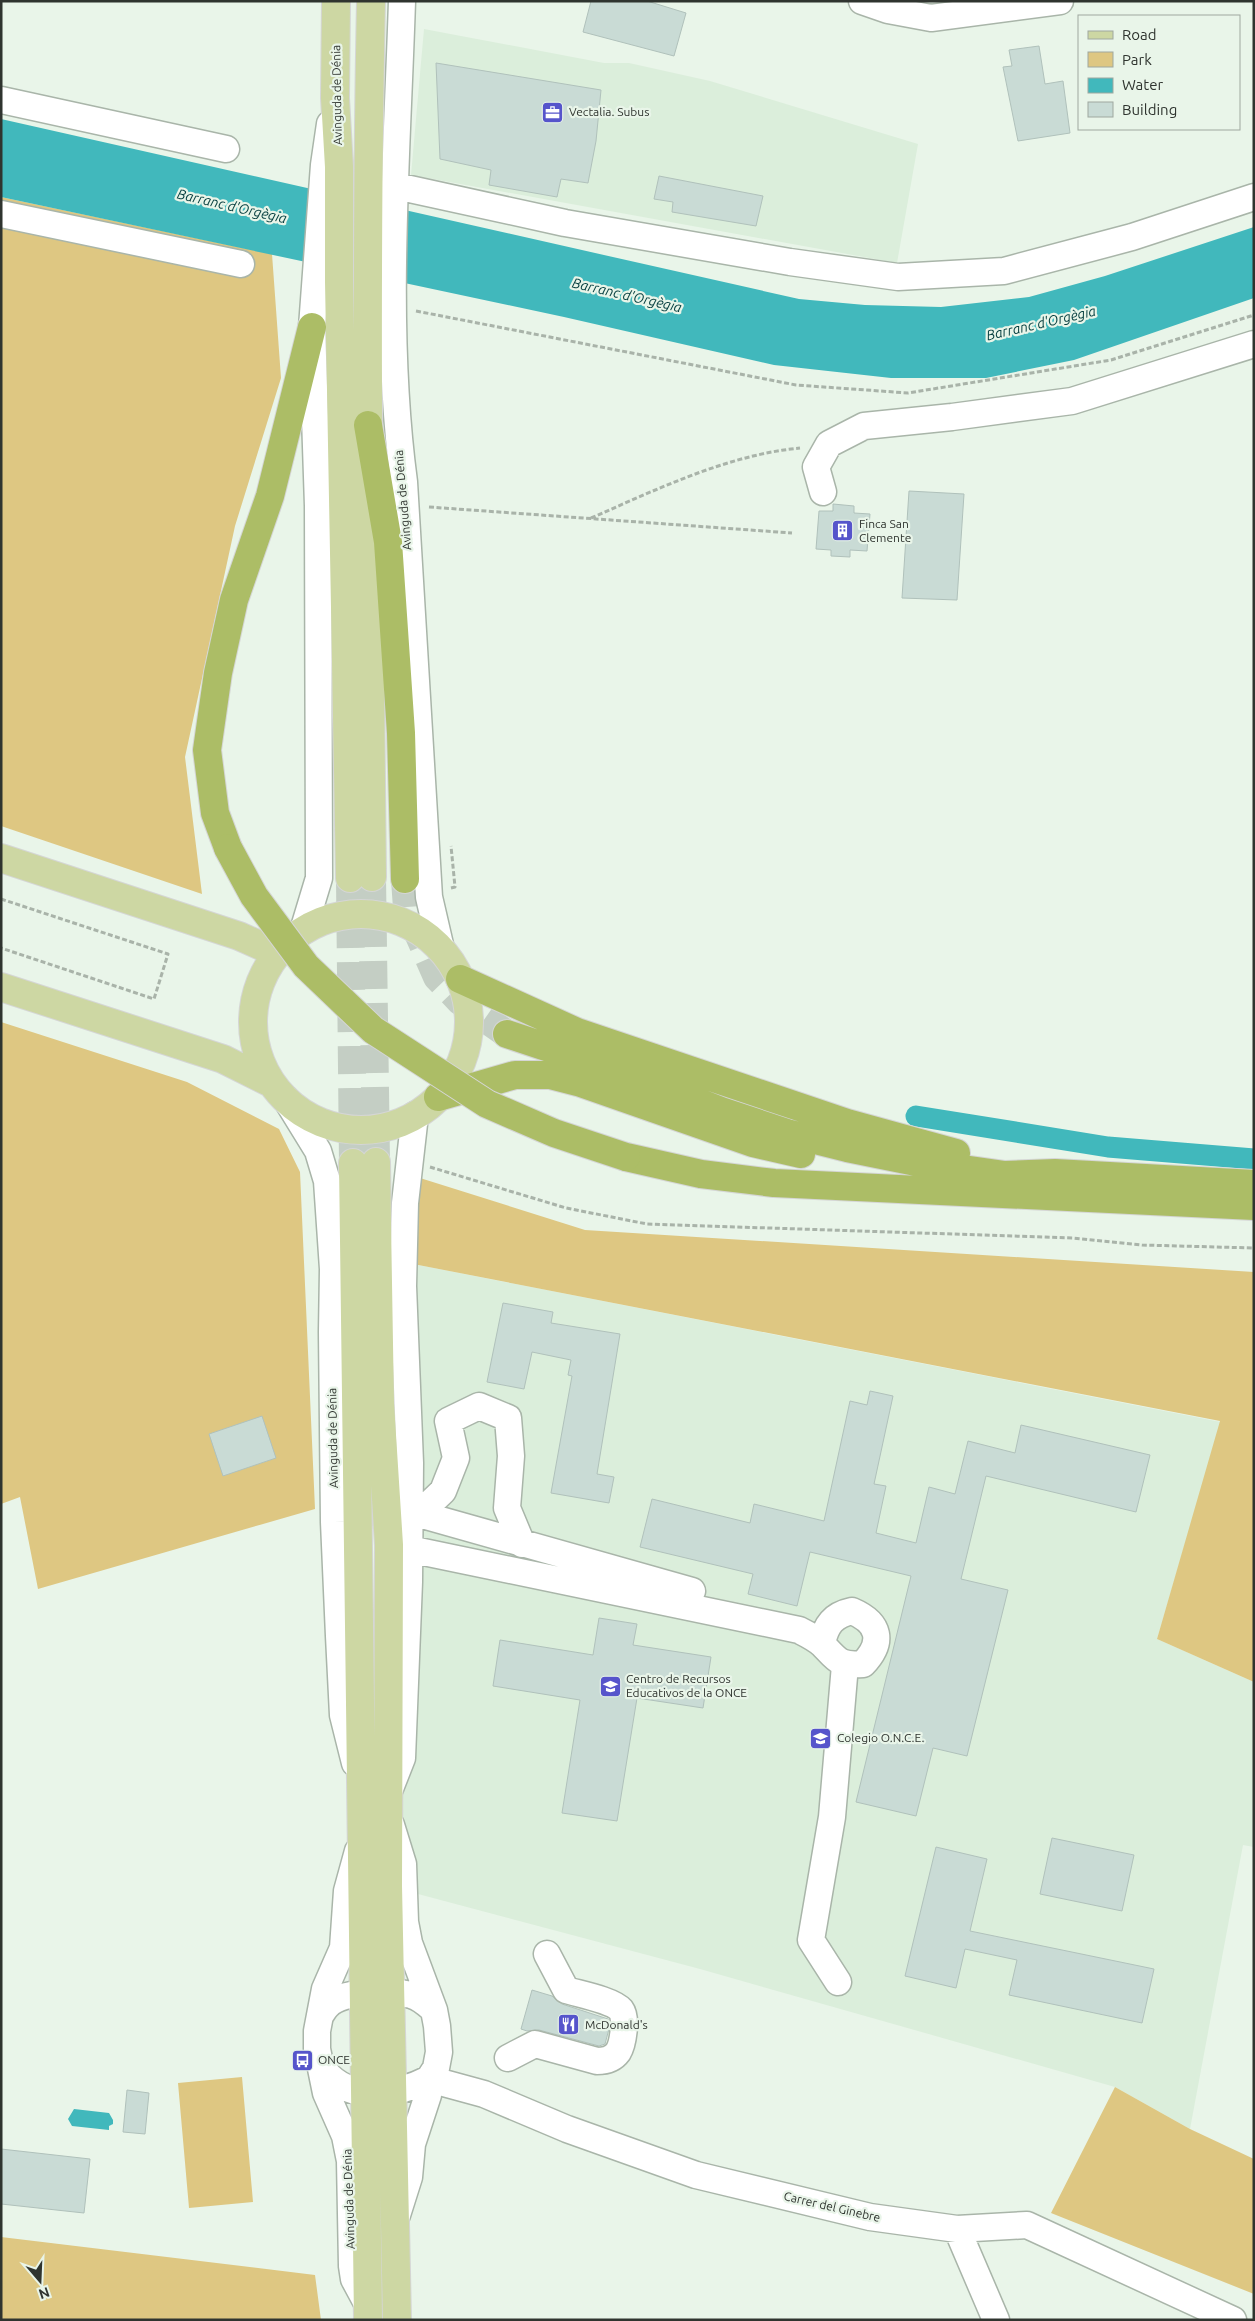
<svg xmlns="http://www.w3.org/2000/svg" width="1255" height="2321" viewBox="0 0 1255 2321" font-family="Ubuntu,sans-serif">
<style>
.built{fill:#dbeedb}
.green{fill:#dec782}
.water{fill:#41b8bc}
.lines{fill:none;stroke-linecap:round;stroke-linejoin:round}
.canal{stroke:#41b8bc;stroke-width:21}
.building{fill:#c9dbd5;stroke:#b0c1bb}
.major-tunnel{stroke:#c4cec4;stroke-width:28;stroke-dasharray:28 14;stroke-linecap:butt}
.highway-tunnel{stroke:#c4cec4;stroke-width:28;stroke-dasharray:28 14;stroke-linecap:butt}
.minor-casing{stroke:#a9b5a9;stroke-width:29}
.major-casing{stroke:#d5d6d5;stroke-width:30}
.highway-casing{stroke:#d5d6d5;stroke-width:30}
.path{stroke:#a9b3a9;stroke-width:3;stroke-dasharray:5 2.5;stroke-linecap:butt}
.minor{stroke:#fff;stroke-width:26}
.major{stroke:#cdd7a3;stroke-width:28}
.highway{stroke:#acbd66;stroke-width:28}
.highway-bridge-casing{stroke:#d5d6d5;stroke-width:30;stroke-linecap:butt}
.highway-bridge{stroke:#acbd66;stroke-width:28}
.labels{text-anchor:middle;stroke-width:4.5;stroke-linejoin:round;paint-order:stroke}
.street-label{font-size:12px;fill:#2f342f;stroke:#e9f5e9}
.poi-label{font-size:12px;fill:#2f342f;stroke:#e9f5e9;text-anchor:start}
.water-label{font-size:14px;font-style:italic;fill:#053e3f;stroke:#e9f5e9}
</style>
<rect width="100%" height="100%" fill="#e9f5e9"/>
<path class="built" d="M424 29 604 63H629L710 81 918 144 897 263 411 175Z
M403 1262 1221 1422 1157 1639 1254 1682V1847L1243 1845 1190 2129 1115 2087 700 1969 388 1886 393 1354Z"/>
<path class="green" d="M1 197 272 254 281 378 235 526 185 757 202 894 1 826Z
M1 1022 187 1082 279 1129 300 1172 315 1509 38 1589 20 1497 1 1504Z
M420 1178 585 1230 1254 1272V1682L1157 1639 1220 1421 403 1262Z
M242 2077 253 2202 189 2208 178 2083Z
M1115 2087 1190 2129 1254 2159V2294L1051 2213Z
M1 2237 315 2275 321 2320H1Z"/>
<path class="water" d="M1 119 799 299 865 305 941 307 1029 297 1105 276 1254 227V298L1074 360 986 378H891L774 365 564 317 1 197Z
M74 2109 109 2113 113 2120V2124L109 2126V2130L72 2126 68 2119Z"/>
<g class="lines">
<path class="canal" d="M916 1116 1108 1147 1254 1159"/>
</g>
<path class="building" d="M591 1H647L686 13 674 56 583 32Z
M1039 46 1045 84 1063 81 1070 133 1018 141 1003 67 1012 66 1009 50Z
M436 63 601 90 596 141 588 183 561 179 557 197 489 185 491 170 440 159Z
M659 176 763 196 756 226 672 212 673 202 654 199Z
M909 491 964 494 957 600 902 598Z
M833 504 854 506V513L870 514 867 551 850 550V557L831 556V550L816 549 819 511H833Z
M503 1303 553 1312 551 1323 620 1334 597 1474 614 1477 609 1503 551 1493 572 1376 568 1375 571 1360 532 1352 524 1389 487 1382Z
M870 1391 893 1396 874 1484 886 1486 876 1533 916 1543 929 1487 955 1494 968 1441 1015 1453 1021 1425 1150 1455 1136 1512 986 1476 961 1579 1008 1590 967 1756 933 1748 916 1816 856 1802 911 1576 810 1552 797 1606 748 1594 753 1574 640 1547 652 1499 750 1523 754 1504 824 1521 850 1401 867 1405Z
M262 1416 276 1458 223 1476 209 1434Z
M599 1618 637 1624 633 1645 711 1657 703 1708 637 1698 617 1821 562 1813 580 1700 493 1686 500 1640 593 1655Z
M1052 1838 1134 1855 1122 1911 1040 1894Z
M936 1847 987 1859 970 1931 1154 1969 1142 2023 1009 1995 1017 1960 965 1949 956 1988 905 1976Z
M532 1990 552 1996 562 2004 608 2019 609 2029 605 2044 599 2046 539 2030 527 2031 521 2029Z
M127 2090 149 2093 145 2134 123 2132Z
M1 2149 90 2159 84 2213 1 2204Z"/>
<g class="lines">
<path class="major-tunnel" d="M372 877 376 1162
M350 878 353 1163"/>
<path class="highway-tunnel" d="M405 879 407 908 437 977 460 1001 507 1034"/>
<defs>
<path id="minor" d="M402 1C397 159 383 326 404 482L429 897 441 949
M862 1 888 10 931 18 1060 1
M1 100 226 149
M396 186 565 223 790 262 898 277 1004 271 1132 237 1254 197
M1 214 241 264
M823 492 816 467 829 444 864 426 952 417 1072 401 1254 344
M303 931 319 878 318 506 312 327 324 165 330 124
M286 1099 318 1151 327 1181 333 1269 332 1332 334 1522 339 1636 343 1715 355 1763
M409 1505 419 1514 692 1591
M419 1514 443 1491 456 1458 448 1421 479 1406 508 1418 511 1456 507 1508 522 1544
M409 1549 799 1630C807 1634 817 1639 823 1645 838 1661 840 1666 863 1664 884 1642 880 1623 852 1611 833 1615 826 1625 822 1643
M389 1791 402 1758 409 1582 410 1463 403 1286 405 1203 415 1115
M391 1825 403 1864 405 1922 409 1943 434 2010 437 2026 439 2052 436 2068 429 2079 428 2095 412 2144 409 2177 397 2215
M358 1851 347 1891 343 1948 325 1989 317 2031V2049L326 2093 345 2136 350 2161 352 2266 354 2279 368 2305
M838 1982 811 1940 832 1817 845 1665
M320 2016C322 2013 324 2009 327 2006 342 1990 391 1990 411 1995 420 1997 427 2004 434 2010
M508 2058 535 2044 597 2061C605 2061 613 2059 618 2052 623 2044 627 2018 621 2010 612 2000 579 1994 566 1990L547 1954
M320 2064C342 2103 394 2097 429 2079
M429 2079 484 2094 567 2129 696 2175 870 2217 957 2229 1027 2225 1233 2320
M957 2229 996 2320"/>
<path id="major" d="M336 1 335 98 339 167V282L350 878
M371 1C365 293 369 585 372 877
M1 858 239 936 277 953
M253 1022a108 108 0 1 1 216 0a108 108 0 1 1-216 0Z
M1 987 223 1059 271 1083
M376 1162 380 1404 389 1545 388 1886 397 2320
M353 1163 368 2320"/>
<path id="highway" d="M368 425 388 542 401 733 405 879
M228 848 215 813 207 750 218 673 234 600 270 496 312 327
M460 979 577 1032 847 1123 956 1153
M507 1034 624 1073 721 1111 787 1133 847 1148 921 1163 1005 1175 1055 1173 1254 1184
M438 1097 515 1075H550L581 1083 753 1143 801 1154
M626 1157 701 1174 774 1183 1254 1206
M1001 1188 1055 1195"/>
</defs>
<use href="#minor" class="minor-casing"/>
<use href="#major" class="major-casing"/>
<use href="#highway" class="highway-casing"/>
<path class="path" d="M416 311 796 385 908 393 1111 360 1254 315
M429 507 792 533
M591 518C658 489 727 455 800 448
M451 888 455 887 451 846
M1 899 168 954 154 999 1 948
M430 1167 566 1208 647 1224 1073 1238 1142 1245 1254 1248"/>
<use href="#minor" class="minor"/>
<use href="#major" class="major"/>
<use href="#highway" class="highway"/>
<defs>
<path id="highway-bridge" d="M228 848 254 896 306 966 373 1030 487 1104 554 1133 626 1157"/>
</defs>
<use href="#highway-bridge" class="highway-bridge-casing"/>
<use href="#highway-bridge" class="highway-bridge"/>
</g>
<defs>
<symbol id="office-square" viewBox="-11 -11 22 22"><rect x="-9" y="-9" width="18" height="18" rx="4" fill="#5654cb" stroke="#e9f5e9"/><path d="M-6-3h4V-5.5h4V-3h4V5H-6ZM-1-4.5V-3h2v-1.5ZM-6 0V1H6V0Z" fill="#fff"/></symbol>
<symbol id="building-square" viewBox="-11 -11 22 22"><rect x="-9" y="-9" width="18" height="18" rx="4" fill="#5654cb" stroke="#e9f5e9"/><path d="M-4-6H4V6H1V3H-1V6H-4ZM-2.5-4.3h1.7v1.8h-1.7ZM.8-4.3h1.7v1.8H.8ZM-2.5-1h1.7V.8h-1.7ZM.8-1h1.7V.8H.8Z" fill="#fff"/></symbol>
<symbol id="school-square" viewBox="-11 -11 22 22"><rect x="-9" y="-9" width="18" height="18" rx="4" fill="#5654cb" stroke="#e9f5e9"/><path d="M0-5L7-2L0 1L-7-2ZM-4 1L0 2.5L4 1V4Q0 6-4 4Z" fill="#fff"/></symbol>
<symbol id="restaurant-square" viewBox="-11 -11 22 22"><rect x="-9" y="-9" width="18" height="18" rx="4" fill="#5654cb" stroke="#e9f5e9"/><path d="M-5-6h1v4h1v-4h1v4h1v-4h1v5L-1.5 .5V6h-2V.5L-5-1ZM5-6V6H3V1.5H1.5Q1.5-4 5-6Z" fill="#fff"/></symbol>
<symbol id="bus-square" viewBox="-11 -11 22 22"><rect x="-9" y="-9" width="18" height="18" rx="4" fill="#5654cb" stroke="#e9f5e9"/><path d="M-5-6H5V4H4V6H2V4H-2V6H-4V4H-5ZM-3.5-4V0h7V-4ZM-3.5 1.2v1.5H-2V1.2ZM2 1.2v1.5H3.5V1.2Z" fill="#fff"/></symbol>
</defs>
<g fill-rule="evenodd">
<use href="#office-square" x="540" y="100" width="25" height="25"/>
<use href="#building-square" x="830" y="518" width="25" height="25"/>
<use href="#school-square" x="598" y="1674" width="25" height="25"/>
<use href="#school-square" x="808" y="1726" width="25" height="25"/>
<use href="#restaurant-square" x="556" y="2012" width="25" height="25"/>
<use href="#bus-square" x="290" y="2048" width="25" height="25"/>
</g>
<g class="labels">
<g class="street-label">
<text transform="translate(337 95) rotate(-91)" y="4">Avinguda de Dénia</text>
<text transform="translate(403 500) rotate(-95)" y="4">Avinguda de Dénia</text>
<text transform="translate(333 1438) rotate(-91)" y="4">Avinguda de Dénia</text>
<text transform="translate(349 2199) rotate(-92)" y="4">Avinguda de Dénia</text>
<text transform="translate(832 2207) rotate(13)" y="4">Carrer del Ginebre</text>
</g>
<g class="poi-label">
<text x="569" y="116">Vectalia. Subus</text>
<text x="859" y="528">Finca San<tspan x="859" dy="14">Clemente</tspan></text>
<text x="626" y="1683">Centro de Recursos<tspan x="626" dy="14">Educativos de la ONCE</tspan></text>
<text x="837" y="1742">Colegio O.N.C.E.</text>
<text x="585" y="2029">McDonald's</text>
<text x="318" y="2064">ONCE</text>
</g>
<g class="water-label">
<text transform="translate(232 206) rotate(13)" y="5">Barranc d'Orgègia</text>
<text transform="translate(627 295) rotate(13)" y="5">Barranc d'Orgègia</text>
<text transform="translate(1041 323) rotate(-13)" y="5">Barranc d'Orgègia</text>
</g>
</g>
<rect width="1255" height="2321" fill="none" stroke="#2f342f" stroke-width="5"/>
<rect x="1078" y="15" width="162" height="115" fill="#e9f5e9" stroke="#9fa89f"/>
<rect x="1088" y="31" width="25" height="8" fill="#cdd7a3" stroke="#9fa89f"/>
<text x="1122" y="40" font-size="15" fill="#2f342f">Road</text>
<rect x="1088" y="52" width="25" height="15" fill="#dec782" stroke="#9fa89f"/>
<text x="1122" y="65" font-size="15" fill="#2f342f">Park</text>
<rect x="1088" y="78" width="25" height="15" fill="#41b8bc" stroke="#9fa89f"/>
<text x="1122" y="90" font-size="15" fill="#2f342f">Water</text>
<rect x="1088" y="102" width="25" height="15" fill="#c9dbd5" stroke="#9fa89f"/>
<text x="1122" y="115" font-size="15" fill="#2f342f">Building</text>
<g transform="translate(40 2281) rotate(161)" stroke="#e9f5e9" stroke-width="4" paint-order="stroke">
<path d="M0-4L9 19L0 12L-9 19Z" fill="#2f342f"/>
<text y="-8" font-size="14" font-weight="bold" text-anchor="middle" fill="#2f342f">N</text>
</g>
</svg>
